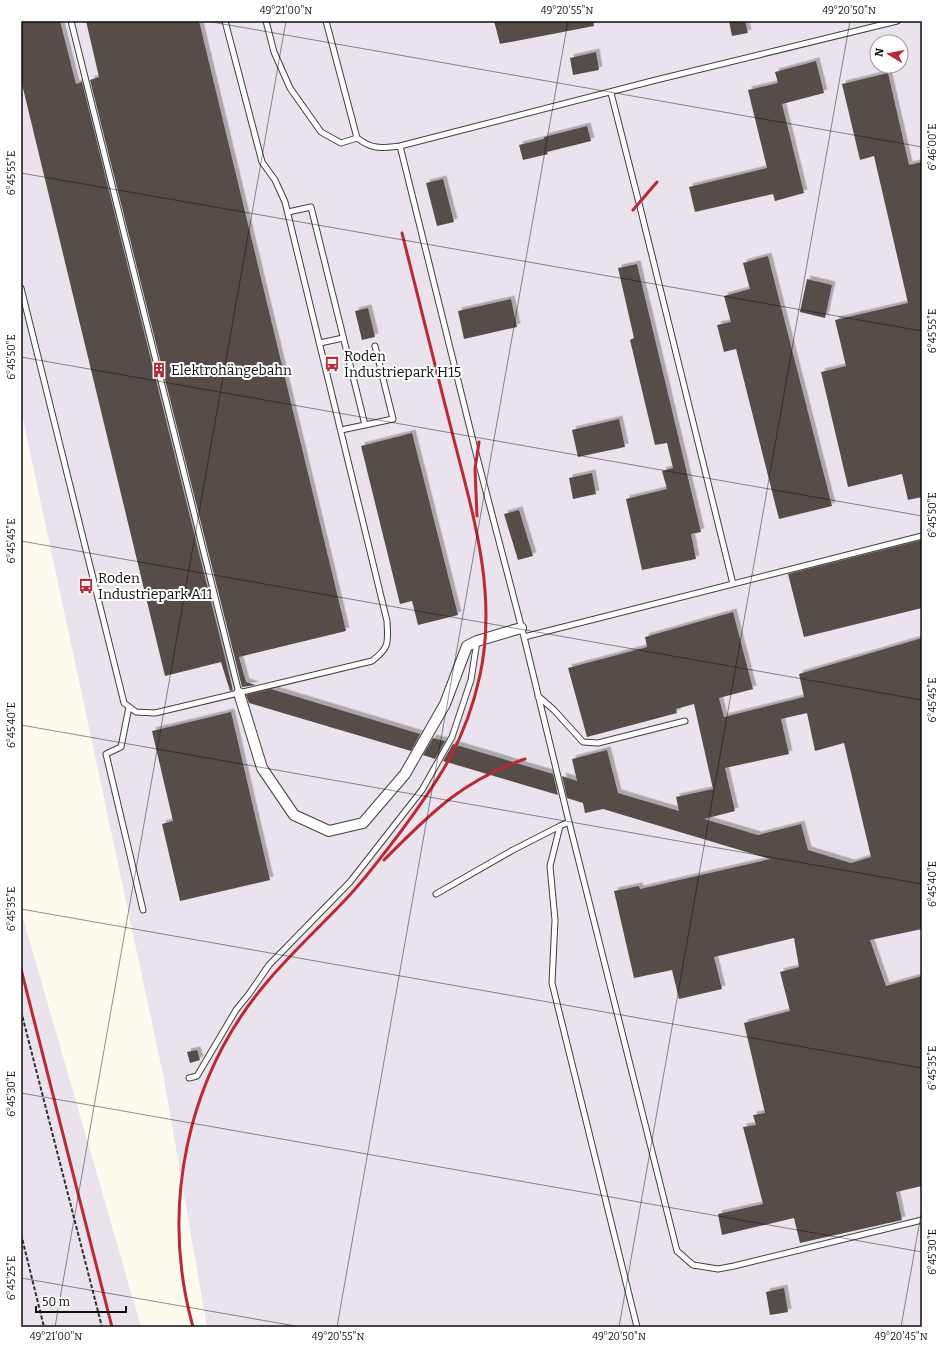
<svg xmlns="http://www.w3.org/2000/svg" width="943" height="1348" viewBox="0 0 943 1348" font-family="Bitter,serif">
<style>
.industrial{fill:#eae2ec;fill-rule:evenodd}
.building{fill:#564e4a;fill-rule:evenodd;filter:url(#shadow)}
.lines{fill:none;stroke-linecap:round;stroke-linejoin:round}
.lane-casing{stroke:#404040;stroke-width:7}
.street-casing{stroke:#404040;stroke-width:12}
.path{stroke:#2f2f2f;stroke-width:2;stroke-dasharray:4 2;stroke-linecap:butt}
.lane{stroke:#fff;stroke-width:5}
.street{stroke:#fff;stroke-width:10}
.rail{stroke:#bb2836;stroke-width:3}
.ticks{fill:none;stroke:#0d0d0d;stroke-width:1;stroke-opacity:0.45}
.labels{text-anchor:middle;stroke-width:4;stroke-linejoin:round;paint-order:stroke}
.poi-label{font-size:14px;fill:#0d0d0d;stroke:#fff;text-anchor:start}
.neatline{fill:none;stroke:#0d0d0d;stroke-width:1.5}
.ticks-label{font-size:10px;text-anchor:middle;fill:#0d0d0d}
</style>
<defs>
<filter id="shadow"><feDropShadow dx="3.5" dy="-3.5" stdDeviation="0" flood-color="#0004"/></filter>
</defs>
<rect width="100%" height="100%" fill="#fffaee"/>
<path class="industrial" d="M21 21H922V1327H207L164 1079 21 410ZM877 42H901V66H877Z
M21 911 141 1327H21Z"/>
<path class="building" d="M21 21H60L76 84 82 82 233 690 230 691 221 662 165 676 21 80Z
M86 21H199L346 631 239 657 246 682 256 685 242 687 90 80 99 77Z
M494 21H593L594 26 500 44Z
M729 21H745L748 33 732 36Z
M596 52 599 70 573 75 570 58Z
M816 61 824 93 782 104 804 193 775 201 773 194 695 212 689 187 767 168 748 90 778 83 775 72Z
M888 73 909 165 922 162V497L908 500 902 474 848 487 821 372 846 366 835 320 908 303 874 156 860 160 842 84Z
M587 126 591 141 547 152 548 154 523 160 519 145 544 139V137Z
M443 179 454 222 437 226 426 183Z
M768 256 832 506 779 519 736 349 724 352 717 325 731 322 724 296 750 289 743 263Z
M637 264 701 532 691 534 696 559 642 570 626 499 667 489 662 471 673 468 667 443 655 445 630 340 634 338 618 268Z
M807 279 832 285 825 318 800 312Z
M511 299 517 327 464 339 458 311Z
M368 308 375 337 362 340 355 311Z
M619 419 625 447 578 457 572 430Z
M412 433 458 615 418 625 412 601 400 604 361 446Z
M592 473 596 494 573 499 569 478Z
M519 510 533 556 518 560 504 514Z
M922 540V608L804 637 788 574Z
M733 612 753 689 719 698 724 717 804 697 799 674 922 638V929L870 940 886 986 922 976V1186L896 1192 902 1220 800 1243 794 1218 722 1235 718 1214 763 1204 743 1127 756 1125 753 1115 765 1113 744 1023 790 1011 780 972 799 967 794 938 714 957 722 989 679 999 672 970 634 978 614 891 639 886 640 889 770 859 603 809 585 813 583 803 567 798 562 776 577 781 572 759 607 750 618 793 679 811 676 797 713 789 694 704 676 709 677 713 587 737 568 668 647 647 645 637ZM807 713 815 751 844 743 871 857 851 863 808 850 801 824 758 835 704 819 735 811 725 768 789 754 781 719Z
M271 689 420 734 411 751 249 703 246 695Z
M231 712 270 880 180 901 162 824 173 821 152 731Z
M433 738 445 741 435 759 423 755Z
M453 744 553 774 558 795 443 761Z
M197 1050 200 1060 190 1063 187 1052Z
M784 1288 788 1312 770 1315 766 1292Z"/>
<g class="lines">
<defs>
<path id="lane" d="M71 21 239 693
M266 21 274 52 290 88 321 132 341 143 357 138
M326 21 357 138C373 150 381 148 400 146L656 80 897 21
M611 93 639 203 733 584
M400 146 477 457 524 637 569 822 677 1251 693 1265 718 1269 734 1266 922 1220
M288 212 311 207 365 425 341 430
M21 288 124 703 136 712 155 713 372 661C390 647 388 643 387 621L285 202 275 180 262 162 225 21
M320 343 343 338
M365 425 393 419 375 346
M524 637 922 536
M538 696 554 710 583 742 598 743 685 721
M129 707 121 747 106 754 143 910
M569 822 560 826 550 866 555 920 552 983 637 1327
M436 894 513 850 560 826
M189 1078 197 1076 236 1010 249 994 269 965 350 882 422 790 452 737 471 680 477 641"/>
<path id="street" d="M239 693 262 768 294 815 329 831 363 823 405 774 445 704 467 646 477 641 521 628"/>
</defs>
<use href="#lane" class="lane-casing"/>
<use href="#street" class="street-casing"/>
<path class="path" d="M21 1011 102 1327
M21 1234 44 1327"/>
<use href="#lane" class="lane"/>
<use href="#street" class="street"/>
<path class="rail" d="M633 210 657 182
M477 516 475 469 479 442
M384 860C429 815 462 780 525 759
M21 969 112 1327
M193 1327C160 1208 186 1077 267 982 291 953 320 927 346 899 365 879 382 856 399 834 439 780 466 741 480 675 498 592 472 511 452 432 435 366 419 300 402 233"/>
</g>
<path class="ticks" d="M206 21 922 147M21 173 922 331M21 357 922 516M21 541 922 700M21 725 922 884M21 909 922 1068M21 1093 922 1252M21 1278 301 1327M55 1327 286 21M337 1327 568 21M619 1327 850 21M901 1327 922 1209"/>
<defs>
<symbol id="bus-bare" viewBox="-9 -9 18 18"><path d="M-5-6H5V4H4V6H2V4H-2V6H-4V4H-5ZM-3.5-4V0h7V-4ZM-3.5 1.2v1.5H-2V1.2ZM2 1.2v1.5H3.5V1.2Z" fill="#bb2836" stroke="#fff" stroke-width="2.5" paint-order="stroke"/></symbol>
<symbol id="building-bare" viewBox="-9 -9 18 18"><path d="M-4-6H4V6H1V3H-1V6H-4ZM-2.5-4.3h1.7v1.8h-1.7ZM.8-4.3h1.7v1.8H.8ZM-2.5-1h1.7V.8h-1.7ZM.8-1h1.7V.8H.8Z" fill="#bb2836" stroke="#fff" stroke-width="2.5" paint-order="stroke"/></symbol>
</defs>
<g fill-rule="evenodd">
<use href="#bus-bare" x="321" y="353" width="22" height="22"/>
<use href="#building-bare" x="148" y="359" width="22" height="22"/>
<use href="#bus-bare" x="75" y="575" width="22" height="22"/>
</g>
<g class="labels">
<g class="poi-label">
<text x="344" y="361">Roden<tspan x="344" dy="16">Industriepark H15</tspan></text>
<text x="171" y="375">Elektrohängebahn</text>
<text x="98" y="583">Roden<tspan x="98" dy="16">Industriepark A11</tspan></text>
</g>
</g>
<rect width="943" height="1348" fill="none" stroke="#ffffff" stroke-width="44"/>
<g transform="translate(889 54) rotate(280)"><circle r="19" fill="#ffffff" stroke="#9e9e9e"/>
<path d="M0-3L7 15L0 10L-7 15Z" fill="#bb2836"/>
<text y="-6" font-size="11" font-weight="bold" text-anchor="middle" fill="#0d0d0d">N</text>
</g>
<path d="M36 1306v6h90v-6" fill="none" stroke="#0d0d0d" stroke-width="2"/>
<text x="42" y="1306" font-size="12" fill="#0d0d0d" stroke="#ffffff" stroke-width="3" paint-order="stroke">50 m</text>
<rect x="22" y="22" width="899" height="1304" class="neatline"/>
<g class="ticks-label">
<text x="286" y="14">49°21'00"N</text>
<text x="567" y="14">49°20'55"N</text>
<text x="849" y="14">49°20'50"N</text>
<text transform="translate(932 147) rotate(-90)" y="4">6°46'00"E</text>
<text transform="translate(11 173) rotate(-90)" y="4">6°45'55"E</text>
<text transform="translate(932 331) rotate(-90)" y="4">6°45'55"E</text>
<text transform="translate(11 357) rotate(-90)" y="4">6°45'50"E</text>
<text transform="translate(932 515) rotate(-90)" y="4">6°45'50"E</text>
<text transform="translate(11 541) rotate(-90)" y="4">6°45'45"E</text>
<text transform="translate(932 700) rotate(-90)" y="4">6°45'45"E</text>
<text transform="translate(11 725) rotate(-90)" y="4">6°45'40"E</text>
<text transform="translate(932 884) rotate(-90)" y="4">6°45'40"E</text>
<text transform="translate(11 909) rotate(-90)" y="4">6°45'35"E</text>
<text transform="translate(932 1068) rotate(-90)" y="4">6°45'35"E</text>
<text transform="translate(11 1094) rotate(-90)" y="4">6°45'30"E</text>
<text transform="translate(932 1252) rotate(-90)" y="4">6°45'30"E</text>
<text transform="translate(11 1278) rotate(-90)" y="4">6°45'25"E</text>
<text x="56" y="1340">49°21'00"N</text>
<text x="338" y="1340">49°20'55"N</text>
<text x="619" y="1340">49°20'50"N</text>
<text x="901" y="1340">49°20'45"N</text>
</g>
</svg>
